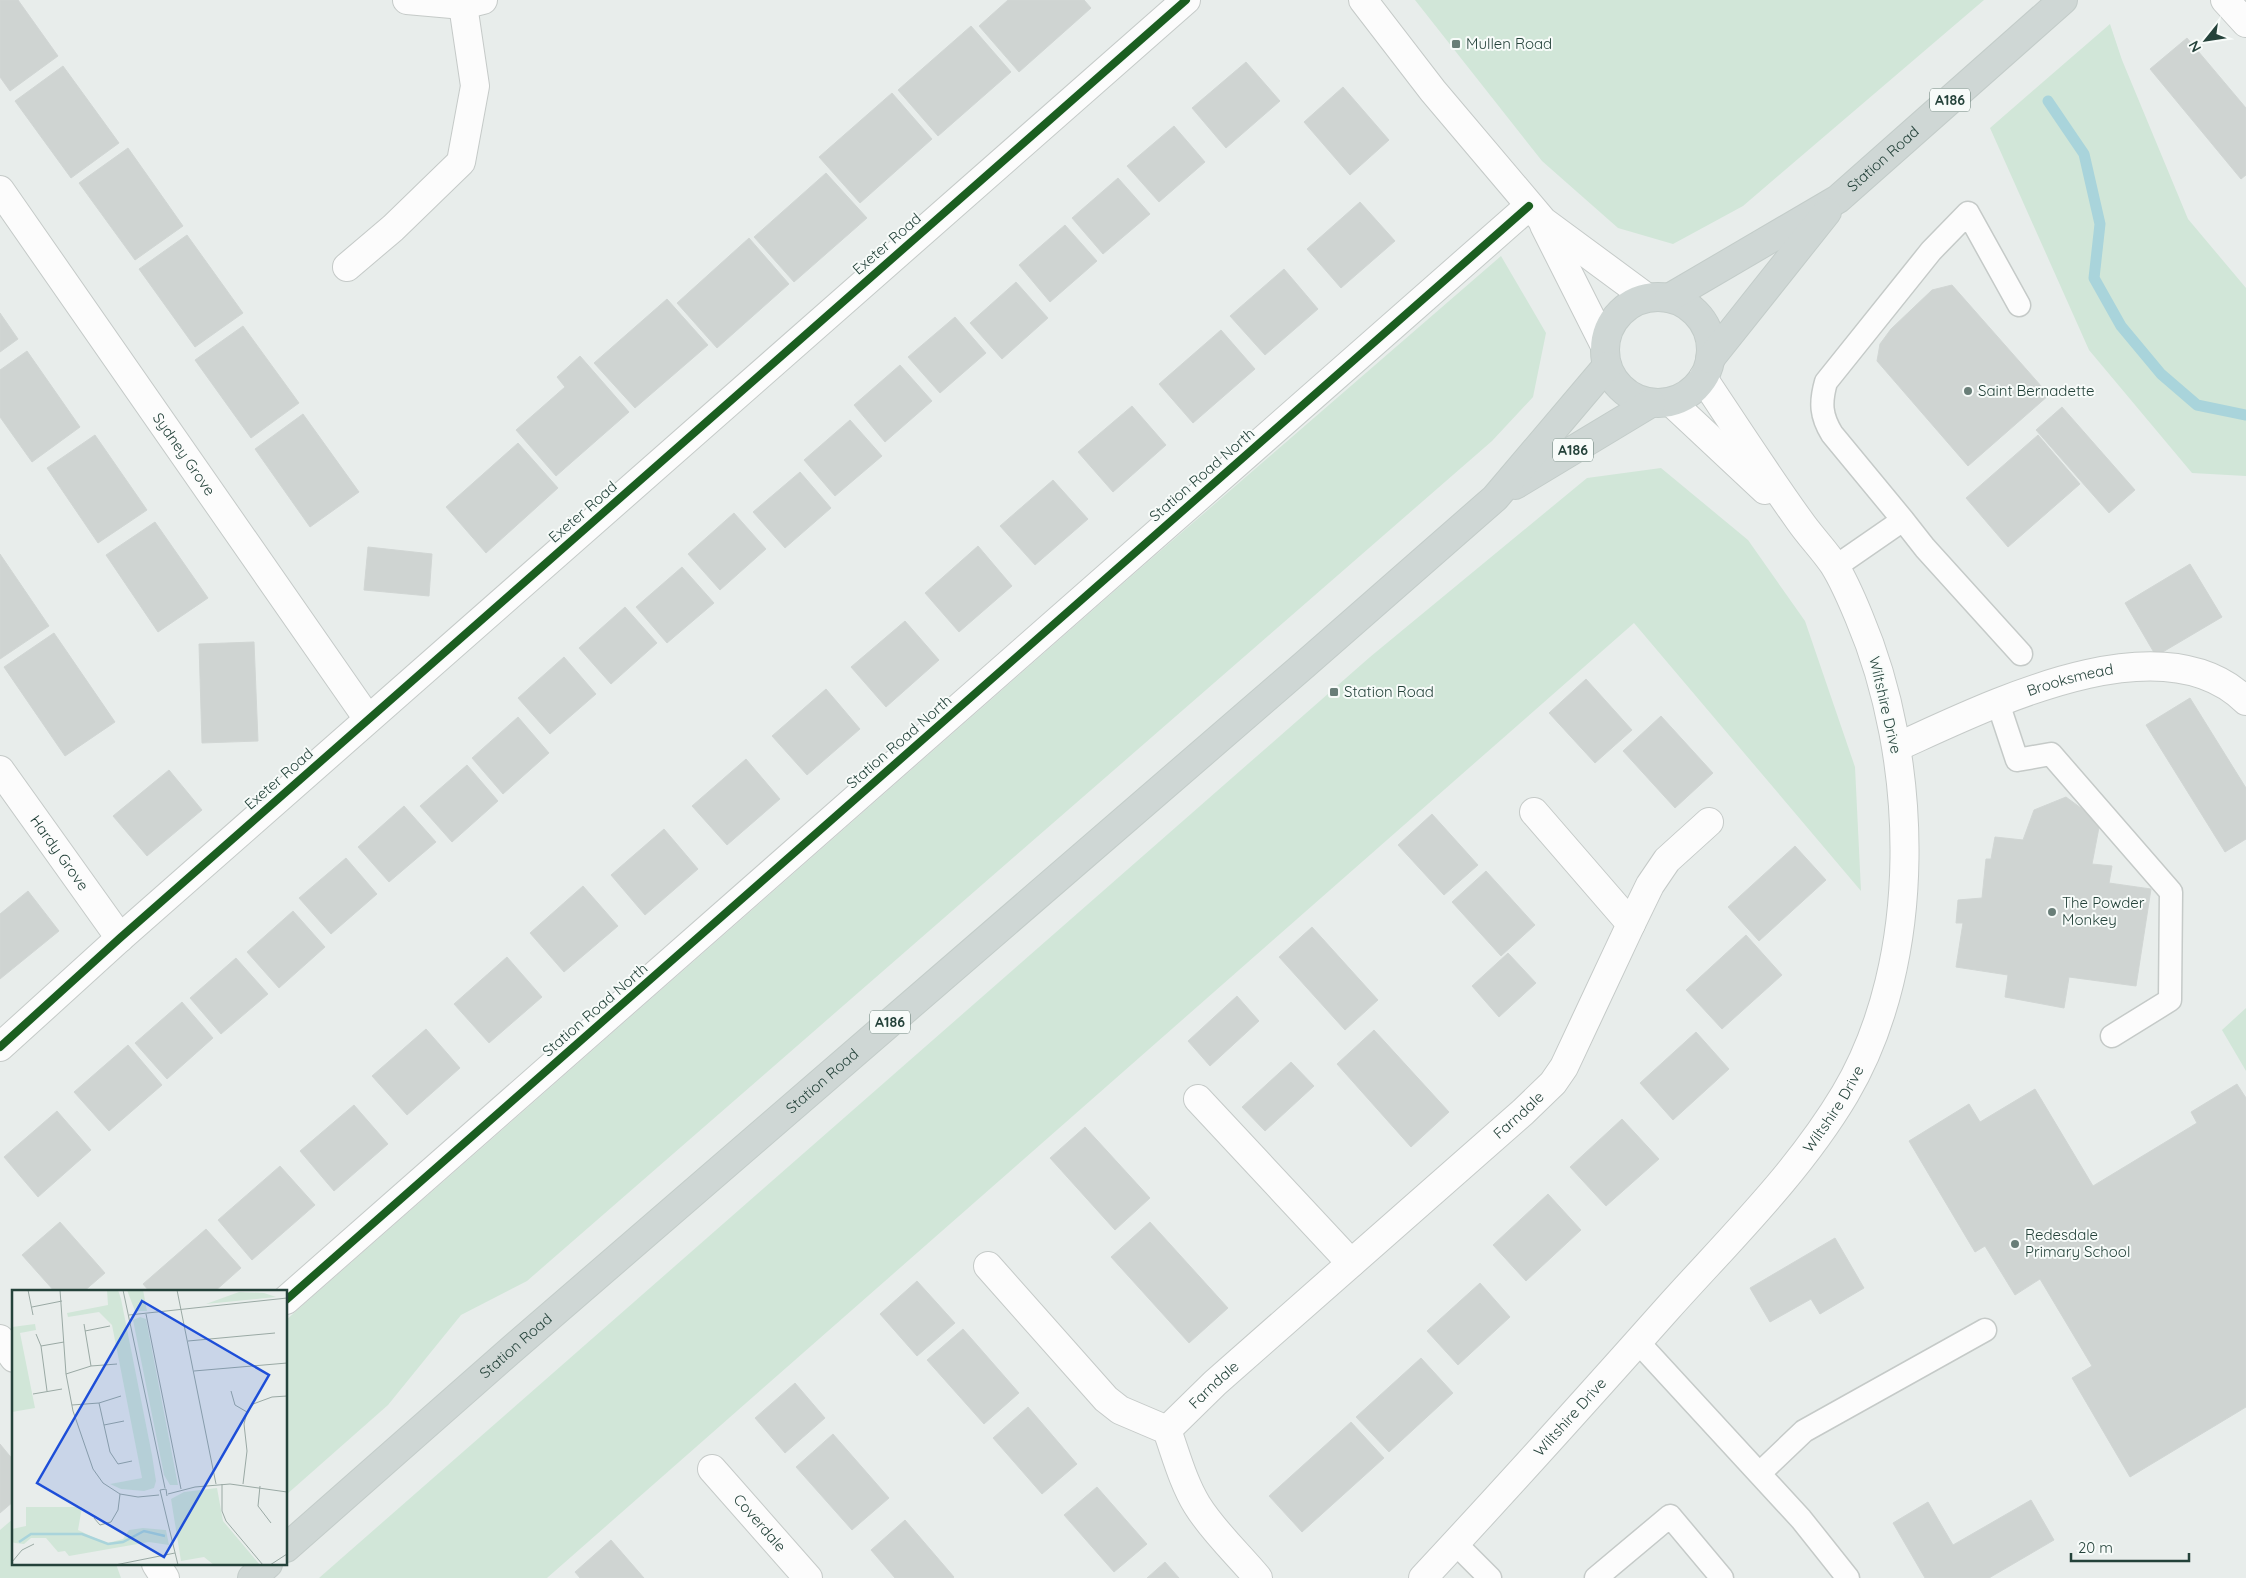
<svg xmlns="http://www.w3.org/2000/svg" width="2246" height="1578" viewBox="0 0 2246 1578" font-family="Quicksand,sans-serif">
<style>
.green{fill:#d1e6d8}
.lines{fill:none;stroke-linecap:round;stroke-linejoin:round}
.stream{stroke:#a9d4db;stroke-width:11}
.building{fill:#cfd4d2;stroke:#d1d6d4}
.service-casing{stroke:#c5cac8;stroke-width:25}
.minor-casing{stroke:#c5cac8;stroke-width:30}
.tertiary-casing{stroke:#c5cac8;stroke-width:30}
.primary-casing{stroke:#c3ccc9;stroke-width:30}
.service{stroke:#fcfcfc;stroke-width:22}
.minor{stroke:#fcfcfc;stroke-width:28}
.tertiary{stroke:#fcfcfc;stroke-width:28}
.primary{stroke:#cfd7d5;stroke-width:28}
.cycleway-casing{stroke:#f7fbf9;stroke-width:11}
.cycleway{stroke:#1b5e20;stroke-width:8}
.poi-dot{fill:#697e78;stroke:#f7fbf9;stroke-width:2}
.labels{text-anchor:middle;stroke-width:4;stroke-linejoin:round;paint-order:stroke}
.shield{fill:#f7fbf9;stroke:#637a73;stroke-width:1}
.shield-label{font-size:14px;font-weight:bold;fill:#24423a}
.poi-label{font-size:15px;fill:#24423a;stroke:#f7fbf9;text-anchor:start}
.street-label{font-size:15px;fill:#24423a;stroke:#f7fbf9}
.inset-river{fill:none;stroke:#a9d4db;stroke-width:2.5}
.inset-road{fill:none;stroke:#9aa9a4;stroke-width:1}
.view{fill:#1d4ed8;fill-opacity:0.15;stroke:#1d4ed8;stroke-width:2.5}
.inset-edge{fill:none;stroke:#24423a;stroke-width:2.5}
</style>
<rect width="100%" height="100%" fill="#e8edeb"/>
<path class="green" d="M1415 0H1984L1743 206 1673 244 1618 228 1542 161Z
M2110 24 2122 60 2188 219 2246 288V476L2192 473 2089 350 1990 128Z
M1501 256 1546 333 1533 397 1492 441 527 1281 461 1315 388 1405 286 1495V1320L1143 566Z
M1661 468 1748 540 1805 621 1855 767 1861 891 1634 623 547 1578H319L1370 657 1587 478Z
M2246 1008V1071L2222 1030Z
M14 1518V1564H116L121 1578H0V1530Z"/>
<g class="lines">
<path class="stream" d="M2048 101 2084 154 2100 224 2094 278 2121 326 2161 374 2197 405 2246 415"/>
</g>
<path class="building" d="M0 0H18L58 56 10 91 0 77Z
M1008 0H1084L1091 8 1019 72 979 26Z
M971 26 1011 72 938 136 898 90Z
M2187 38 2246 108V175L2241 179 2150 69Z
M1246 62 1280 101 1226 148 1192 108Z
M63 66 119 143 71 178 15 101Z
M1343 87 1389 140 1350 175 1304 122Z
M892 93 932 139 860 203 819 157Z
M1174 126 1205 162 1159 202 1127 166Z
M128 148 183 226 135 260 79 183Z
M826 173 867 218 794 282 754 237Z
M1118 178 1150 214 1103 254 1072 218Z
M1360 202 1395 241 1341 288 1307 249Z
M1065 225 1097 261 1050 302 1019 265Z
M187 235 243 313 195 347 139 269Z
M749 238 789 284 717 348 677 303Z
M1284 269 1318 309 1265 355 1230 316Z
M1016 282 1048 318 1002 359 970 323Z
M1952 285 2049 395 1968 466 1877 361 1880 344 1891 329 1932 290Z
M667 299 708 345 635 408 594 363Z
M0 313 18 339 0 352Z
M955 317 986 353 940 393 908 357Z
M243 326 299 403 251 438 195 360Z
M1221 330 1255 369 1193 423 1159 384Z
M27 351 80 427 32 462 0 417V370Z
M580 356 629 412 556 476 516 430 565 387 557 377Z
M900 365 932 401 885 442 854 405Z
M1132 406 1166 445 1113 492 1078 452Z
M2062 407 2135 490 2109 513 2036 430Z
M303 414 359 492 310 527 255 449Z
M850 420 882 456 835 496 804 460Z
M95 435 147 510 98 543 47 468Z
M2038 435 2080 484 2008 547 1966 498Z
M518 443 558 488 486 553 446 507Z
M800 472 831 508 785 548 753 512Z
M1053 480 1088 519 1035 565 1000 526Z
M734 513 766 549 720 590 688 554Z
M155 522 208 598 158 632 106 555Z
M978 546 1012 586 959 632 925 593Z
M368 547 432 554 429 596 364 590Z
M0 554 49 626 0 659Z
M2190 564 2222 617 2156 656 2125 603Z
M682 567 714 603 667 643 636 607Z
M625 607 657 643 611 684 579 648Z
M905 621 939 660 886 707 851 667Z
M54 633 115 722 65 756 4 667Z
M254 642 258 741 202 743 199 644Z
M564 657 596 694 550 734 518 698Z
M1586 679 1632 730 1595 763 1549 713Z
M826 689 860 729 807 775 772 736Z
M2190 698 2246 788V839L2225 852 2146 725Z
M1661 716 1713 773 1675 808 1623 751Z
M518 717 549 753 503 794 472 758Z
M746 759 780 799 727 845 692 806Z
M467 765 498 801 452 842 420 806Z
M169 770 202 810 147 856 113 816Z
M2066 797 2100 822 2092 864 2112 866 2109 883 2151 889 2136 986 2069 977 2064 1008 2005 997 2008 975 1956 967 1963 923H1956L1958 900 1982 898 1986 859H1991L1995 837 2023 840 2034 810Z
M404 806 436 842 389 882 358 847Z
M1432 814 1478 865 1444 895 1398 845Z
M664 829 698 869 645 915 611 875Z
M1795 846 1826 880 1759 941 1728 907Z
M346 858 377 894 331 934 299 898Z
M1486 871 1535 925 1501 956 1452 902Z
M583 886 618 926 564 972 530 933Z
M28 891 59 931 0 979V914Z
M293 911 325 947 279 988 247 952Z
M1312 927 1378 1000 1345 1030 1279 957Z
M1746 935 1782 975 1722 1029 1686 990Z
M1508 953 1536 983 1499 1017 1472 986Z
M507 957 542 997 489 1043 454 1004Z
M236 958 268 994 221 1034 190 998Z
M1237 996 1259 1021 1210 1066 1188 1041Z
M182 1002 213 1038 167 1079 135 1043Z
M426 1029 460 1068 407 1115 372 1076Z
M1374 1030 1449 1112 1411 1147 1337 1064Z
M1696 1032 1729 1069 1673 1120 1640 1083Z
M128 1045 162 1085 109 1131 74 1092Z
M1291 1062 1314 1086 1265 1131 1242 1107Z
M2237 1084 2246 1098V1407L2130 1477 2072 1378 2092 1366 2040 1279 2015 1295 1985 1246 1975 1252 1909 1141 1969 1104 1980 1122 2035 1089 2093 1186 2197 1123 2191 1112Z
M354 1105 388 1144 334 1191 300 1151Z
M57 1111 91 1150 38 1197 4 1157Z
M1622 1119 1659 1159 1606 1206 1570 1167Z
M1085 1127 1150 1198 1115 1230 1050 1158Z
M280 1166 315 1205 252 1260 218 1220Z
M1548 1194 1581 1230 1526 1281 1493 1245Z
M60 1222 105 1273 83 1292H55L22 1255Z
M1150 1222 1228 1308 1189 1343 1111 1257Z
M206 1229 241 1268 214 1292H150L143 1284Z
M1835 1238 1864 1288 1820 1314 1811 1299 1770 1322 1750 1288Z
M917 1281 955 1323 917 1356 880 1314Z
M1480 1283 1510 1317 1458 1365 1427 1331Z
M963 1329 1019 1393 984 1424 927 1360Z
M1421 1358 1453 1393 1389 1452 1356 1417Z
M795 1383 825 1418 785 1453 755 1418Z
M1028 1407 1077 1464 1042 1494 993 1438Z
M1351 1422 1384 1458 1302 1532 1269 1496Z
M833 1434 889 1498 852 1530 796 1467Z
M0 1444 14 1461V1501L0 1513Z
M1097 1487 1147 1544 1114 1572 1064 1515Z
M2031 1500 2054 1540 1989 1578H1925L1893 1523 1928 1502 1953 1545Z
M905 1520 954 1577 953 1578H895L871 1550Z
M611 1540 644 1578H580L575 1572Z
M1165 1562 1179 1578H1147Z"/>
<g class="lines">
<defs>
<path id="service" d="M1903 520 1925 548 2021 654
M1835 567 1903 520 1832 434C1821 416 1820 403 1826 382L1931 251 1968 213 2019 305
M1998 703 2017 760 2051 754 2171 892 2170 1000 2112 1036
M1638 1342 1801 1519 1848 1578
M1760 1473 1804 1431 1985 1330
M1455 1543 1490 1578
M1596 1578 1670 1516 1722 1578"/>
<g id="minor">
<path d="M407 0 463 5 483 0"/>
<path d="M2225 0 2246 23"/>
<path id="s1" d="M0 190 368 719"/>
<path d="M347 267 393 228 461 162 475 86 463 5"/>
<path id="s2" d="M1897 747C1986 707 2161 617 2246 701"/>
<path id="s3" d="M0 770 120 938"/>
<path d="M1631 924 1650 885 1667 860 1709 822"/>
<path d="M0 1047 120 938 1186 0"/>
<path d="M1198 1099 1351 1263"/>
<path d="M988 1266 1106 1399 1120 1410 1167 1430C1176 1455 1183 1482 1197 1505 1213 1531 1238 1554 1258 1578"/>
<path d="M286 1300 1529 206"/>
<path d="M0 1339 14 1358"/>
<path id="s4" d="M1167 1430 1215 1383 1523 1112 1553 1083 1564 1067 1631 924 1534 812"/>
<path id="s5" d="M712 1469 808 1578"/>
<path d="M156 1564 165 1578"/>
</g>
<g id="tertiary">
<path d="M1363 0 1433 91 1543 221 1646 297"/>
<path d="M1544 225 1604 344"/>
<path d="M1671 402 1765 490"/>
<path id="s6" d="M1423 1578C1506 1489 1587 1399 1668 1308 1729 1240 1798 1173 1845 1094 1925 959 1919 758 1859 617 1852 600 1844 581 1834 565 1824 550 1810 536 1799 520 1766 474 1735 426 1703 378"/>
</g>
<g id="primary">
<circle cx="1658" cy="350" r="53"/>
<path id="s7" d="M1669 298 1838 199 2063 0"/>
<path d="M1710 359 1827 212"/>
<path d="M1515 485 1651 403"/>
<path id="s8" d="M286 1548 511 1350 1303 666 1495 498 1607 366"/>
<path d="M252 1578 268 1564"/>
</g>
</defs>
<use href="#service" class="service-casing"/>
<use href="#minor" class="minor-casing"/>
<use href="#tertiary" class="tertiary-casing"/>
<use href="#primary" class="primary-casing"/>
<use href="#service" class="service"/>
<use href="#minor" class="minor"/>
<use href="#tertiary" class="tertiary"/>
<use href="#primary" class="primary"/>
<defs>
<path id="cycleway" d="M0 1047 120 938 1186 0
M286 1300 1529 206"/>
</defs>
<use href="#cycleway" class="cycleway-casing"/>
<use href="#cycleway" class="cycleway"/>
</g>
<g class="poi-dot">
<rect x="1451" y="39" width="10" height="10" rx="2.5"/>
<circle cx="1968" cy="391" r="5"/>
<rect x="1329" y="687" width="10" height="10" rx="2.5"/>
<circle cx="2052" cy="912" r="5"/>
<circle cx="2015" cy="1244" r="5"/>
</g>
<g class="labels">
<g class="shield">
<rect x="1930" y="88.5" width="40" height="23" rx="4"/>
<rect x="1553" y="438.5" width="40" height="23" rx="4"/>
<rect x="870" y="1010.5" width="40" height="23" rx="4"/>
</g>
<g class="shield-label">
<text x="1950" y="105">A186</text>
<text x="1573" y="455">A186</text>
<text x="890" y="1027">A186</text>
</g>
<g class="poi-label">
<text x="1466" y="49">Mullen Road</text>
<text x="1978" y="396">Saint Bernadette</text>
<text x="1344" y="697">Station Road</text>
<text x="2062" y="908">The Powder<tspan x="2062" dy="17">Monkey</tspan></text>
<text x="2025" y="1240">Redesdale<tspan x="2025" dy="17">Primary School</tspan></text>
</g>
<g class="street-label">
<text dy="5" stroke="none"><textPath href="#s7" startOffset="256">Station Road</textPath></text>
<text transform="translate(887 244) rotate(-41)" y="5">Exeter Road</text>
<text dy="5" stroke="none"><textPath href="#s1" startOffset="322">Sydney Grove</textPath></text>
<text transform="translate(1202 475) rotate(-41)" y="5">Station Road North</text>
<text transform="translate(583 512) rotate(-41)" y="5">Exeter Road</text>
<text dy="5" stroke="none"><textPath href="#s2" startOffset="186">Brooksmead</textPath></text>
<text transform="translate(1885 705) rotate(77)" y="5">Wiltshire Drive</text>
<text transform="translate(899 742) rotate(-41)" y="5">Station Road North</text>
<text transform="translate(279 779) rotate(-41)" y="5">Exeter Road</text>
<text dy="5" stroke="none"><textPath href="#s3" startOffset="102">Hardy Grove</textPath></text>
<text transform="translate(595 1010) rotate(-41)" y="5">Station Road North</text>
<text dy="5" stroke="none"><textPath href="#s8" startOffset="711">Station Road</textPath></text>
<text dy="5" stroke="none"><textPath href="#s6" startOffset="624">Wiltshire Drive</textPath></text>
<text dy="5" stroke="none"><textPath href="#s4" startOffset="472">Farndale</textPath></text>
<text dy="5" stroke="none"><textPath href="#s8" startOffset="306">Station Road</textPath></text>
<text dy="5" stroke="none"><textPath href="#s4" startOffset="65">Farndale</textPath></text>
<text dy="5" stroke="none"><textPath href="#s6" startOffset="218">Wiltshire Drive</textPath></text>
<text dy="5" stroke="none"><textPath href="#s5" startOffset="72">Coverdale</textPath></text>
</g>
</g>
<g transform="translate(12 1290)">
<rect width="275" height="275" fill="#e8edeb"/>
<path d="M95 0H106L109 9 140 165 144 191 142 198 132 201 109 199 98 194 130 188 100 35 87 22 56 27 55 23 96 15ZM115 0H131L135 21H123ZM227 2 252 3 264 7 194 14ZM128 27 134 29 166 195H158L152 185 121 30ZM23 34 24 40 8 43 23 118 0 122V37ZM205 198 211 231 248 275H202L192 267 169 271 159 209 172 202ZM14 217H70L66 240 89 251 96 253 111 249 117 240 131 238 154 240 157 255 137 252 57 266 53 261 46 262 34 248H19L12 254 3 253 0 252V239L14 236Z" fill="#d1e6d8"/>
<path class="inset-river" d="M7 252 19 244H70L96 254 111 252 132 241 153 246"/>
<path class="inset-road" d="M16 0 21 25M48 0 54 84 61 121 81 179 91 193 108 204 126 207 147 205M111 0 153 198M165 0 204 194M20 17 50 11M134 24 169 199M117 25 275 8M72 34 79 76M73 41 98 36M24 44 29 56 35 101M176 51 263 43M29 56 52 52M182 81 275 73M54 84 79 76 105 74M219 101 223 115 235 122M21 104 50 99M87 113 98 162 106 174 120 171M60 115 87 113 109 106M92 135 112 131M210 194V221L214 231 251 275M231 194 235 161 232 134 235 122 241 114 260 107 275 106M248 196 246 216 259 233M156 204 183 197 218 194 275 202M155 206 154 199 148 200 166 275M82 228 88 235 99 232 106 220 108 204M0 272 10 260 22 254M103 275 163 263M258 275 275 264"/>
<path class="view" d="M130 11 257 85 152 267 25 193Z"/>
<rect width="275" height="275" class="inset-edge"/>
</g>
<g transform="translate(2206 40) rotate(240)" stroke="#f7fbf9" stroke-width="4" paint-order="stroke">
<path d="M0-4L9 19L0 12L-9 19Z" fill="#24423a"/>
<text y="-8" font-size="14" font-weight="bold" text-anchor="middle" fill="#24423a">N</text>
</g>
<path d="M2071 1553v8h118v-8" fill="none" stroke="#24423a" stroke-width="2.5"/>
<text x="2078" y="1553" font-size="15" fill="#24423a" stroke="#f7fbf9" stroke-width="4" paint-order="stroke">20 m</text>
</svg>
